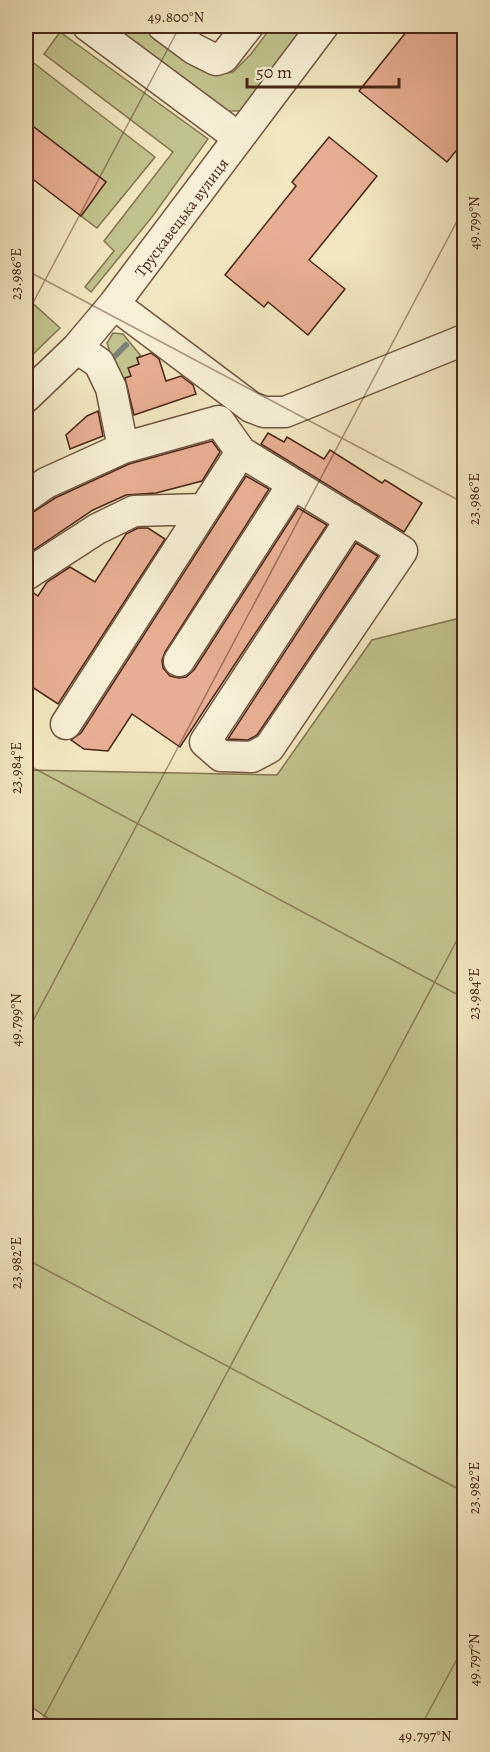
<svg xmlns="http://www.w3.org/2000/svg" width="490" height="1752" viewBox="0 0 490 1752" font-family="Alegreya,serif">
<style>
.green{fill:#c1c38e;stroke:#857452;stroke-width:1.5}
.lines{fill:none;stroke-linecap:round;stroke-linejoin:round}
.stream{stroke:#7b8178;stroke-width:6}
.building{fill:#e8ae93;stroke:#492617;stroke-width:1.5}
.minor-casing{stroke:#735641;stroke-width:33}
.minor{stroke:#f7efd6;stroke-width:30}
.ticks{fill:none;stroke:#492617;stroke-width:1.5;stroke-opacity:0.45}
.labels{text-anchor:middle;stroke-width:6;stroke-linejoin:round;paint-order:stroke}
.street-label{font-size:16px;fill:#492617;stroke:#f7efd6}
.neatline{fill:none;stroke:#492617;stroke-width:2}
.ticks-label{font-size:15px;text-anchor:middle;fill:#492617}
</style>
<rect width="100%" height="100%" fill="#f2e7c0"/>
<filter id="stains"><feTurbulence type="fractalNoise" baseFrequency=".00333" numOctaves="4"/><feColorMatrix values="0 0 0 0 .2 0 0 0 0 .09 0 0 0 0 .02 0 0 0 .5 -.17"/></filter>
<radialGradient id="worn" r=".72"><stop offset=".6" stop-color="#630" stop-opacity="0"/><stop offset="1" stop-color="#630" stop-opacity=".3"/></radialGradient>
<path class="green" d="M112 26H140L193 65 213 75 233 72 251 54 272 26H306L241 111H224Z
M60 32 208 139 152 217 91 292 85 287 114 251 104 241 173 152 44 54Z
M26 57 155 157 97 228 81 216 106 182 26 121Z
M26 297 60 328 26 361Z
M113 333 123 334 141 356 137 358 139 364 131 376 119 380 107 343Z
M464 617V1726H59L26 1703V770L277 775 372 640Z"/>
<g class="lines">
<path class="stream" d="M114 357 126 345"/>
</g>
<path class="building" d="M411 26H465V140L447 162 359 91Z
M26 121 106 182 81 216 26 174Z
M329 137 377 176 309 260 345 289 308 335 268 302 264 307 225 275 296 186 292 182Z
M151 353 159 359 166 381 181 376 193 385 196 394 134 415 125 378 131 376 128 368 139 364 137 358Z
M98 411 103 436 70 449 66 435 87 416Z
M268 433 284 442 287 437 324 459 330 450 382 483 385 480 422 503 404 532 261 444Z
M212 441 220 452 202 481 156 493 126 495 93 510 26 555V514L35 511 55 498 129 464Z
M246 476 269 489 165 652 162 660 163 668 170 676 179 678 186 677 194 670 298 508 327 525 180 747 132 714 108 751 84 749 71 740 81 733Z
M138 528H148L165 539 58 704 26 683V592L31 591 38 596 47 582 70 567 95 582 126 534Z
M356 543 378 556 257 735 248 740 228 739Z"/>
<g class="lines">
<defs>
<path id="minor" d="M88 26 239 138
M163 26 194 49 216 60 223 58 248 26
M114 304 251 407 264 412H285L464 340
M77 348 99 363 111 388 123 448 219 421 241 452 402 551 269 748 252 757 221 756 205 742 351 519
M26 397 77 348 114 304 323 26
M26 497 46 483 123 448
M26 575 97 529 134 511 204 509
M179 661 293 484
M66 724 241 452"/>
</defs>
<use href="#minor" class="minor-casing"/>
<use href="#minor" class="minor"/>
</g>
<path class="ticks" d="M26 270 464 503M26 316 180 26M26 764 464 998M26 1034 464 208M26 1259 464 1492M39 1726 464 927M421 1726 464 1646"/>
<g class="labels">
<g class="street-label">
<text transform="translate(181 217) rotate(-53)" y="6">Трускавецька вулиця</text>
</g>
</g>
<rect width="490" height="1752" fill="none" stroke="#f2e7c0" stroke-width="66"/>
<path d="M247 78v9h152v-9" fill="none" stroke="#492617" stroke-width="3"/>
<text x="256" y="78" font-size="18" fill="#492617" stroke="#f7efd6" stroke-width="4.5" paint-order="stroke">50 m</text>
<rect x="33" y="33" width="424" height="1686" class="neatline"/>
<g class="ticks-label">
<text x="176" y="22">49.800°N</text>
<text transform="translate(474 223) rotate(-90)" y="5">49.799°N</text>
<text transform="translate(16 274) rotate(-90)" y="5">23.986°E</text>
<text transform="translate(474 499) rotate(-90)" y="5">23.986°E</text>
<text transform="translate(16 768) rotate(-90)" y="5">23.984°E</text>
<text transform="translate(474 994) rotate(-90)" y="5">23.984°E</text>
<text transform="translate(16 1020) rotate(-90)" y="5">49.799°N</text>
<text transform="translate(16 1263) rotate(-90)" y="5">23.982°E</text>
<text transform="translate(474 1488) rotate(-90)" y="5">23.982°E</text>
<text transform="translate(474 1660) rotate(-90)" y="5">49.797°N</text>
<text x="425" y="1741">49.797°N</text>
</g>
<rect width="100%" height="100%" filter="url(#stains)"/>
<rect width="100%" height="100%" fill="url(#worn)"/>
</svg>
